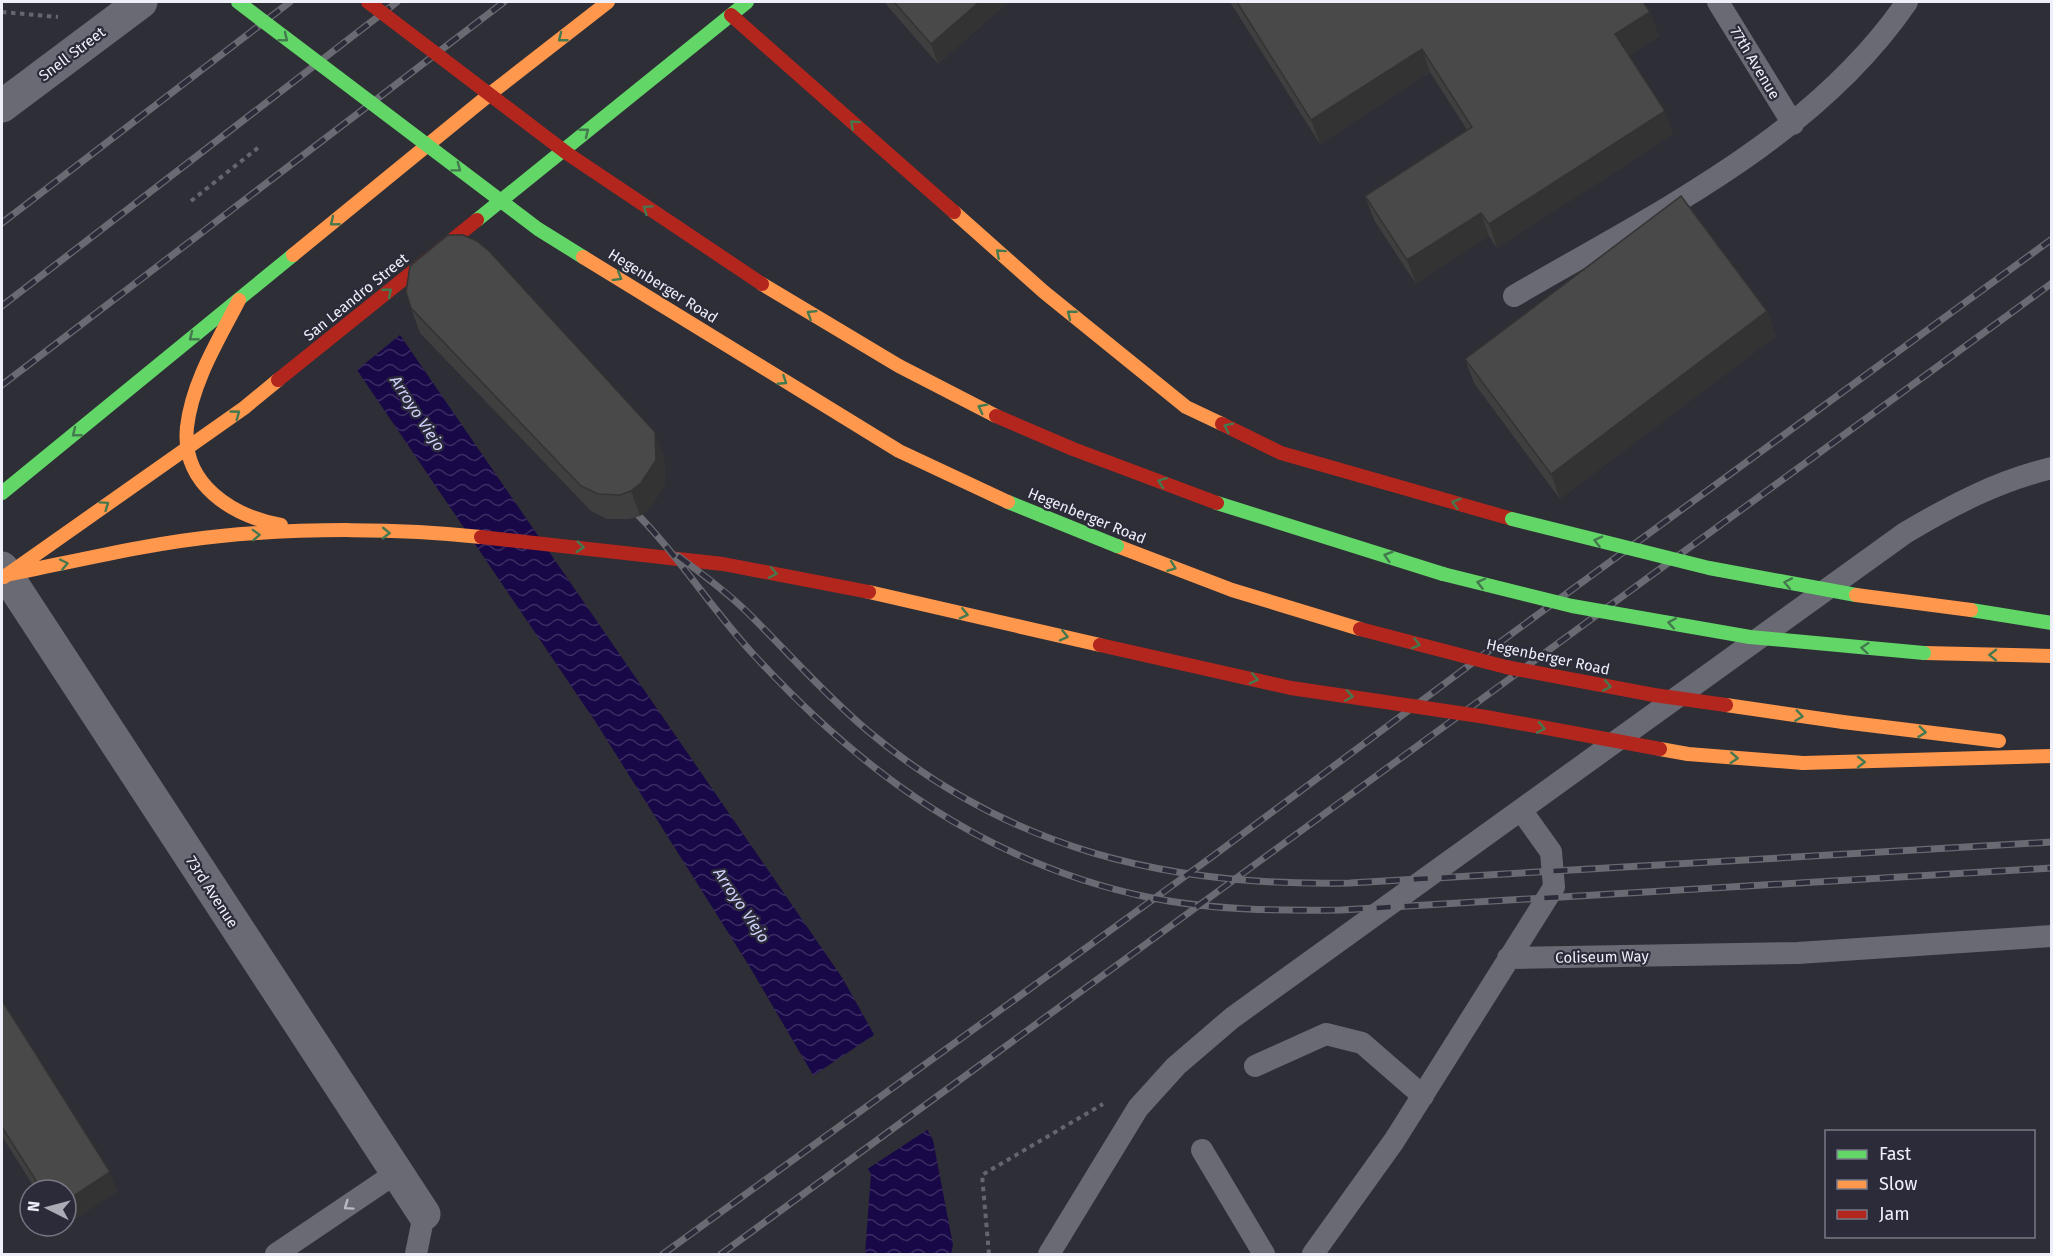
<svg xmlns="http://www.w3.org/2000/svg" width="2053" height="1256" viewBox="0 0 2053 1256" font-family="'Fira Sans',sans-serif">
<style>
.water{fill:url(#water-waves)}
.pier{fill:#2e2e36}
.lines{fill:none;stroke-linecap:round;stroke-linejoin:round}
.path{stroke:#65656f;stroke-width:4;stroke-dasharray:4.5 4.5;stroke-linecap:butt}
.lane{stroke:#6a6a74;stroke-width:22}
.street{stroke:#6a6a74;stroke-width:33}
.fast{stroke:#63d668;stroke-width:14}
.slow{stroke:#ff974d;stroke-width:14}
.jam{stroke:#b3261e;stroke-width:14}
.rail-casing{stroke:#6a6a72;stroke-width:7}
.rail{stroke:#2b2b39;stroke-width:4.5;stroke-dasharray:14;stroke-linecap:butt}
.fast-bridge{stroke:#63d668;stroke-width:14}
.slow-bridge{stroke:#ff974d;stroke-width:14}
.jam-bridge{stroke:#b3261e;stroke-width:14}
.wall{fill:#403f3f}
.shaded-wall{fill:#343333}
.building{fill:#4a4949;stroke:#343333;stroke-width:1.5}
.oneway{stroke:#44784e}
.oneway2{stroke:#babac4}
.labels{text-anchor:middle;stroke-width:4.5;stroke-linejoin:round;paint-order:stroke}
.street-label{font-size:15px;fill:#efeff9;stroke:#2b2b39}
.water-label{font-size:16px;font-style:italic;fill:#d0d1fb;stroke:#2b2b39}
</style>
<defs>
<pattern id="water-waves" width="16" height="10" patternUnits="userSpaceOnUse" patternTransform="scale(1.5)"><rect width="16" height="10" fill="#190847"/><path d="M0 5q4-4 8 0t8 0" fill="none" stroke="#3b2c62"/></pattern>
</defs>
<rect width="100%" height="100%" fill="#2e2e36"/>
<path class="water" d="M400 335 843 979 933 1140 953 1245 951 1254H865L871 1174 751 969 595 721 357 370Z"/>
<path class="pier" d="M877 1033 930 1128 866 1170 811 1077Z"/>
<g class="lines">
<path class="path" d="M2 12 58 17
M191 201 259 147
M989 1254 982 1175 1103 1104"/>
<path class="lane" d="M1718 2 1793 124
M1514 296C1654 214 1813 139 1907 2
M1508 958 1798 953 2052 936
M1255 1066 1326 1034 1362 1043 1423 1096
M1202 1150 1264 1254
M276 1254 396 1173
M416 1254 424 1214
M1049 1254 1138 1108 1176 1066 1232 1018 1905 533C1952 505 1998 481 2052 468
M1313 1254 1394 1141 1554 887 1551 852 1521 810"/>
<path class="street" d="M2 106 141 2
M2 568 424 1214"/>
<path class="fast" d="M477 220 747 2
M2 493 293 255
M1217 503 1443 574
M1971 610 2052 623"/>
<path class="slow" d="M954 212 1044 292 1186 407 1222 424
M293 255 495 90 608 2
M239 300C219 339 192 382 187 427 181 484 232 516 281 525
M1117 546 1232 590 1360 629
M6 575C77 561 149 543 221 536 302 528 400 528 481 537
M4 577 244 408 278 380
M869 592 1100 645
M1924 653 2052 656
M1843 722 1999 741
M1803 763 2052 756"/>
<path class="jam" d="M731 15 954 212
M278 380 477 220
M1222 424 1281 453 1512 519
M481 537 723 564 869 592
M1100 645 1291 688"/>
<defs>
<path id="rail" d="M2 223 290 2
M2 306 397 2
M2 385 504 2
M628 505C675 550 709 606 753 654 862 773 986 863 1147 897 1210 910 1276 911 1341 910L2052 868
M678 556C701 573 724 590 745 610 786 650 824 694 868 731 1010 850 1168 887 1350 883L2052 842
M663 1254 1213 856 1514 632 2052 239
M721 1254 2052 283"/>
</defs>
<use href="#rail" class="rail-casing"/>
<use href="#rail" class="rail"/>
<path class="fast-bridge" d="M238 2 538 229 583 257
M1008 502 1117 546
M1512 519 1709 568 1856 595
M1443 574 1572 606 1750 637 1924 653"/>
<path class="slow-bridge" d="M583 257 899 451 1008 502
M762 284 899 366 996 416
M1856 595 1971 610
M1726 705 1843 722
M1660 749 1688 754 1803 763"/>
<path class="jam-bridge" d="M368 2 568 154 762 284
M996 416 1073 449 1217 503
M1360 629 1506 667 1654 695 1726 705
M1291 688 1486 717 1660 749"/>
</g>
<path class="wall" d="M884 2H1008L938 64Z
M1230 2H1643L1659 36 1629 55 1673 134 1497 248 1489 236 1416 284 1374 220 1365 196 1467 130 1430 72 1320 144Z
M411 308 664 457 665 485 650 508 640 516 629 519H607L591 511 420 333Z
M1767 311 1776 336 1560 499 1474 383 1465 359Z
M2 1003 117 1192 36 1190 3 1138 2 1139Z"/>
<path class="shaded-wall" d="M979 2H1008L938 64 931 44Z
M1650 12 1659 36 1624 58 1615 34Z
M1422 49 1430 72 1320 144 1311 120Z
M1665 111 1673 134 1497 248 1489 224Z
M1481 213 1489 236 1416 284 1407 260Z
M1767 311 1776 336 1560 499 1551 474Z
M655 432 664 457 665 485 650 508 640 516 631 491Z
M110 1172 117 1192 66 1225V1201Z"/>
<path class="building" d="M894 2H979L931 44Z
M1237 2H1643L1650 12 1615 34 1665 111 1489 224 1481 213 1407 260 1365 196 1472 127 1422 49 1311 120Z
M1681 196 1767 311 1551 474 1465 359Z
M448 235H463L477 241 490 252 655 432 656 460 641 483 631 491 620 495 598 494 581 486 411 308 406 292 410 266Z
M3 1002 110 1172 66 1201V1190H42L2 1127V1003Z"/>
<defs><path id="oneway-chevron" d="M-2-3.5L2.5 0L-2 3.5" fill="none" stroke-width="1.6" stroke-linecap="round" stroke-linejoin="round" transform="scale(1.5)"/></defs>
<g class="oneway">
<use href="#oneway-chevron" transform="translate(284 38) rotate(39)"/>
<use href="#oneway-chevron" transform="translate(562 38) rotate(142)"/>
<use href="#oneway-chevron" transform="translate(854 124) rotate(-138)"/>
<use href="#oneway-chevron" transform="translate(585 132) rotate(-39)"/>
<use href="#oneway-chevron" transform="translate(457 168) rotate(37)"/>
<use href="#oneway-chevron" transform="translate(647 209) rotate(-146)"/>
<use href="#oneway-chevron" transform="translate(334 222) rotate(141)"/>
<use href="#oneway-chevron" transform="translate(1000 253) rotate(-138)"/>
<use href="#oneway-chevron" transform="translate(618 277) rotate(31)"/>
<use href="#oneway-chevron" transform="translate(388 292) rotate(-39)"/>
<use href="#oneway-chevron" transform="translate(811 314) rotate(-148)"/>
<use href="#oneway-chevron" transform="translate(1071 314) rotate(-141)"/>
<use href="#oneway-chevron" transform="translate(193 337) rotate(141)"/>
<use href="#oneway-chevron" transform="translate(783 381) rotate(33)"/>
<use href="#oneway-chevron" transform="translate(982 408) rotate(-153)"/>
<use href="#oneway-chevron" transform="translate(236 414) rotate(-36)"/>
<use href="#oneway-chevron" transform="translate(1228 427) rotate(-154)"/>
<use href="#oneway-chevron" transform="translate(76 433) rotate(141)"/>
<use href="#oneway-chevron" transform="translate(1162 482) rotate(-159)"/>
<use href="#oneway-chevron" transform="translate(1456 503) rotate(-164)"/>
<use href="#oneway-chevron" transform="translate(105 505) rotate(-35)"/>
<use href="#oneway-chevron" transform="translate(386 533) rotate(1)"/>
<use href="#oneway-chevron" transform="translate(256 535) rotate(-2)"/>
<use href="#oneway-chevron" transform="translate(1598 541) rotate(-166)"/>
<use href="#oneway-chevron" transform="translate(580 547) rotate(6)"/>
<use href="#oneway-chevron" transform="translate(1388 556) rotate(-163)"/>
<use href="#oneway-chevron" transform="translate(64 564) rotate(-12)"/>
<use href="#oneway-chevron" transform="translate(1172 567) rotate(21)"/>
<use href="#oneway-chevron" transform="translate(773 573) rotate(11)"/>
<use href="#oneway-chevron" transform="translate(1481 583) rotate(-166)"/>
<use href="#oneway-chevron" transform="translate(1788 583) rotate(-169)"/>
<use href="#oneway-chevron" transform="translate(964 614) rotate(13)"/>
<use href="#oneway-chevron" transform="translate(1672 623) rotate(-170)"/>
<use href="#oneway-chevron" transform="translate(1064 636) rotate(13)"/>
<use href="#oneway-chevron" transform="translate(1416 644) rotate(14)"/>
<use href="#oneway-chevron" transform="translate(1865 648) rotate(-175)"/>
<use href="#oneway-chevron" transform="translate(1993 655) rotate(-179)"/>
<use href="#oneway-chevron" transform="translate(1254 679) rotate(13)"/>
<use href="#oneway-chevron" transform="translate(1607 686) rotate(11)"/>
<use href="#oneway-chevron" transform="translate(1349 696) rotate(9)"/>
<use href="#oneway-chevron" transform="translate(1799 716) rotate(8)"/>
<use href="#oneway-chevron" transform="translate(1541 728) rotate(11)"/>
<use href="#oneway-chevron" transform="translate(1922 732) rotate(7)"/>
<use href="#oneway-chevron" transform="translate(1734 758) rotate(4)"/>
<use href="#oneway-chevron" transform="translate(1861 762)"/>
</g>
<use class="oneway2" href="#oneway-chevron" transform="translate(348 1206) rotate(145)"/>
<g class="labels">
<g class="street-label">
<text transform="translate(72 54) rotate(-37)" y="5">Snell Street</text>
<text transform="translate(1755 63) rotate(59)" y="5">77th Avenue</text>
<text transform="translate(663 286) rotate(32)" y="5">Hegenberger Road</text>
<text transform="translate(356 297) rotate(-39)" y="5">San Leandro Street</text>
<text transform="translate(1087 516) rotate(22)" y="5">Hegenberger Road</text>
<text transform="translate(1548 657) rotate(12)" y="5">Hegenberger Road</text>
<text transform="translate(212 892) rotate(57)" y="5">73rd Avenue</text>
<text transform="translate(1602 957) rotate(-1)" y="5">Coliseum Way</text>
</g>
<g class="water-label">
<text transform="translate(418 413) rotate(57)" y="6">Arroyo Viejo</text>
<text transform="translate(742 905) rotate(56)" y="6">Arroyo Viejo</text>
</g>
</g>
<rect width="2053" height="1256" fill="none" stroke="#efeff9" stroke-width="6"/>
<rect x="1825" y="1130" width="210" height="108" fill="#2b2b39" stroke="#797986" stroke-width="1.5"/>
<rect x="1837" y="1150" width="30" height="9" fill="#63d668" stroke="#797986" stroke-width="1.5"/>
<text x="1879" y="1160" font-size="18" fill="#efeff9">Fast</text>
<rect x="1837" y="1180" width="30" height="9" fill="#ff974d" stroke="#797986" stroke-width="1.5"/>
<text x="1879" y="1190" font-size="18" fill="#efeff9">Slow</text>
<rect x="1837" y="1210" width="30" height="9" fill="#b3261e" stroke="#797986" stroke-width="1.5"/>
<text x="1879" y="1220" font-size="18" fill="#efeff9">Jam</text>
<g transform="translate(48 1208) rotate(276)"><circle r="28" fill="#2b2b39" stroke="#797986" stroke-width="1.5"/>
<path d="M0-4.5L10 22L0 15L-10 22Z" fill="#ababb5"/>
<text y="-9" font-size="16" font-weight="bold" text-anchor="middle" fill="#efeff9">N</text>
</g>
</svg>
